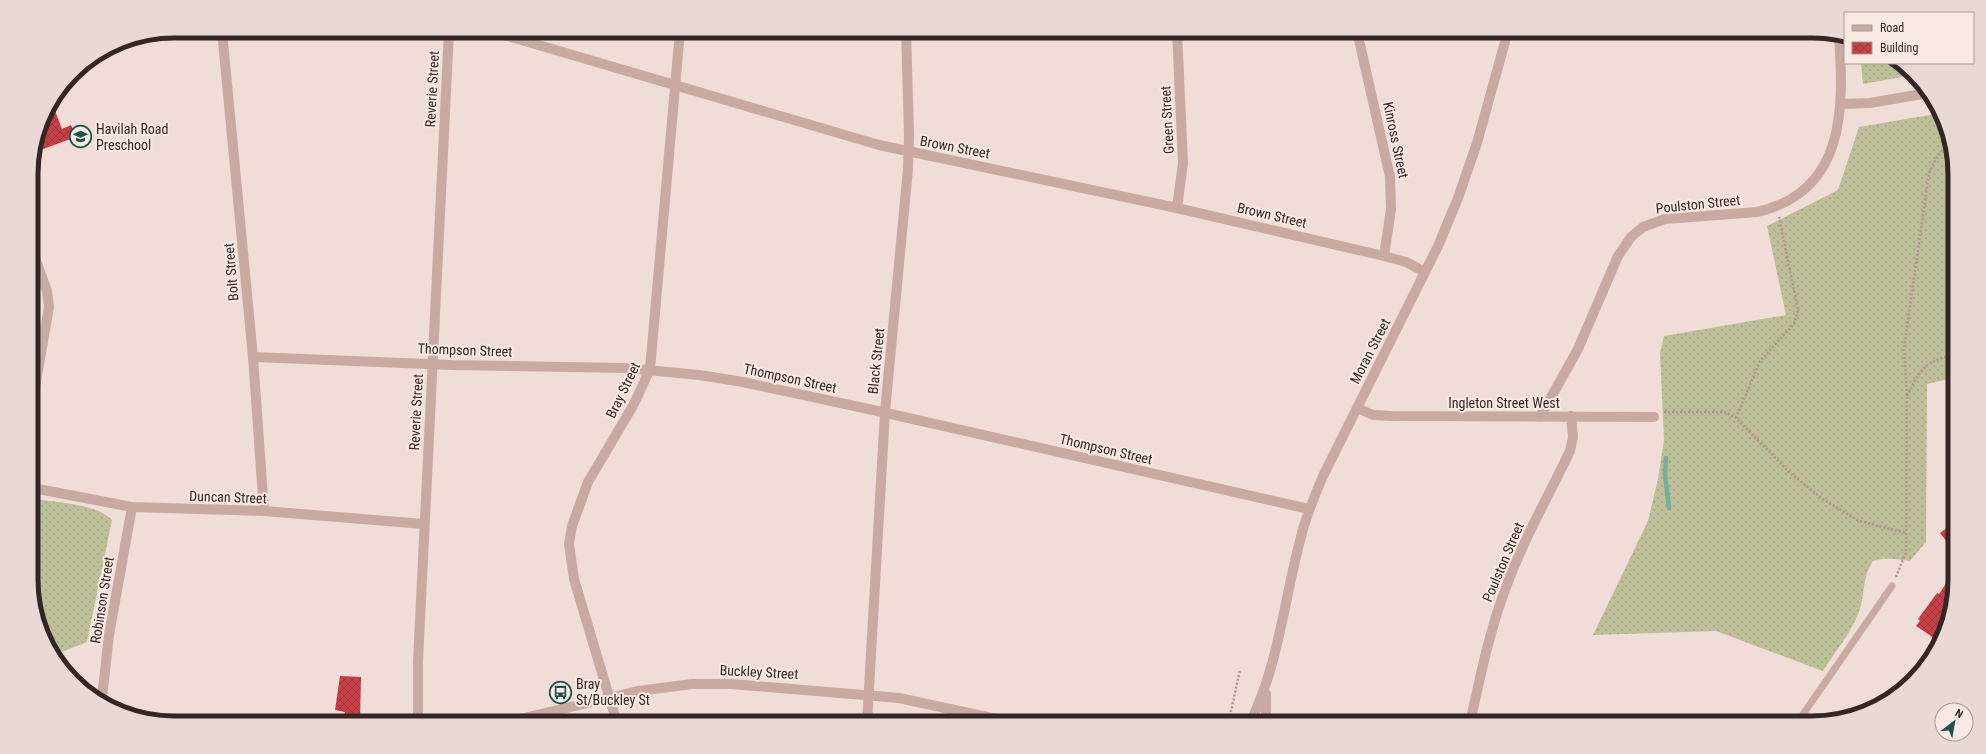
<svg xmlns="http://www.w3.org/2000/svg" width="1986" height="754" viewBox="0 0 1986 754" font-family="'Roboto Condensed',sans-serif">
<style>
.grass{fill:url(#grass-dots)}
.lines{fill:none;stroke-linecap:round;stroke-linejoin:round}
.stream{stroke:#76ada0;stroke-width:4.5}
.building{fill:url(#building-cross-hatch)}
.path{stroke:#b4938e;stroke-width:2.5;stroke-dasharray:2 2;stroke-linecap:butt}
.service{stroke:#c8aaa3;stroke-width:7}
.minor{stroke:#c8aaa3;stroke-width:10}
.tertiary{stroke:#c8aaa3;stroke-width:10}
.labels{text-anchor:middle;stroke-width:4;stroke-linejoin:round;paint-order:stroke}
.street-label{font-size:14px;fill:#332625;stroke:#f9e9e3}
.poi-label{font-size:14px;fill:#332625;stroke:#f9e9e3;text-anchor:start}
.rim{fill:none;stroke:#332625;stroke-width:5}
</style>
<defs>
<pattern id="grass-dots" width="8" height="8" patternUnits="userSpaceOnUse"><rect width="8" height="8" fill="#bdbf98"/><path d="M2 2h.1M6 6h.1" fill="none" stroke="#a3a483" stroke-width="1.8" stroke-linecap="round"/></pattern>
<pattern id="building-cross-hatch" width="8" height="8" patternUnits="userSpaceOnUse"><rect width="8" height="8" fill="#c64046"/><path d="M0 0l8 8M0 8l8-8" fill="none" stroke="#a1353a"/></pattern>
</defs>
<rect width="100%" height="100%" fill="#f1ddd7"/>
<path class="grass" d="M1861 63H1895L1913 75 1863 84Z
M1941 113 1944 119 1954 155V378L1927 384 1926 542 1910 561C1898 559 1885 557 1873 561 1861 580 1866 592 1859 612 1851 633 1835 652 1823 671L1716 631 1593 635 1648 521 1658 479 1664 440 1660 353 1664 336 1786 315 1767 226 1838 190 1859 127Z
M33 499C54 502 98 504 112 520L87 642 56 654 34 608Z"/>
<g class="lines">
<path class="stream" d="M1666 458 1665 474 1669 508"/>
</g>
<path class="building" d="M52 103 62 129 71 125 76 137 35 152 46 110Z
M1955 522V552L1940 533Z
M1955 570 1948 620 1934 638 1916 626 1920 621 1918 619 1937 593 1939 594Z
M340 676 361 677 360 722 344 721 345 712 335 710Z"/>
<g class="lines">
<path class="path" d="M1907 396C1920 370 1924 361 1954 355
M1664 412H1725L1736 418 1790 473 1824 500 1859 521 1906 533
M1736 418 1760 361 1794 324 1798 310 1779 217
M1896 577 1906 552 1907 396 1904 348 1929 173 1937 157 1950 142
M1230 716 1240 670"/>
<path class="service" d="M1797 723 1892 586"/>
<path class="minor" d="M222 31 253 357 264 511
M484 31 508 36 879 145 1177 208 1384 256 1406 262 1425 272
M1177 31 1183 163 1177 208
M1357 31 1390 177 1391 209 1384 256
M1841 104 1870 103 1928 93
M32 250 47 291 49 307 33 399
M253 357 452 365 626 368 699 375 743 382 873 410 1309 509
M1357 408 1373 415 1392 416 1654 417
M1540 417 1578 349 1618 256 1631 237 1643 227 1665 219 1757 212C1846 192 1844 108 1839 35
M33 488 132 507 264 511 424 524
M102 698 109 635 132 507
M418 723V661L449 31
M617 723 574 579 569 544 572 526 588 482 634 404 650 369 680 31
M867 723 885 412 908 169 909 134 906 31
M1470 723C1480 678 1489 633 1505 590 1522 542 1548 497 1570 451L1573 437 1571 416"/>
<path class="tertiary" d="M1266 694V723
M503 723 638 691 692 684H731L899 698 1015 723
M1250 723C1279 664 1284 599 1301 537 1306 515 1315 495 1324 474L1438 246 1458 198 1477 143 1508 31"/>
</g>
<defs>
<symbol id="school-ring" viewBox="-11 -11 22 22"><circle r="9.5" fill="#f9e9e3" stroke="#1b5448" stroke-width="1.5"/><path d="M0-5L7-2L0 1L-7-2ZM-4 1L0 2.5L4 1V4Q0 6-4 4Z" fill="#1b5448"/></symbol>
<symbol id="bus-ring" viewBox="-11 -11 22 22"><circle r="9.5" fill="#f9e9e3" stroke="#1b5448" stroke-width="1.5"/><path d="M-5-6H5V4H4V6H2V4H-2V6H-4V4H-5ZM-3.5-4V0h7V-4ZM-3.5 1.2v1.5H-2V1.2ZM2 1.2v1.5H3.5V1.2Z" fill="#1b5448"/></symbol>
</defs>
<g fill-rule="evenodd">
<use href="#school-ring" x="68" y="124" width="25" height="25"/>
<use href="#bus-ring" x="548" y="680" width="25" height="25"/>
</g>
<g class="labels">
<g class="street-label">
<text transform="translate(432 89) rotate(-87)" y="5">Reverie Street</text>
<text transform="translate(1167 120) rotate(-93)" y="5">Green Street</text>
<text transform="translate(1396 140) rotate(78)" y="5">Kinross Street</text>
<text transform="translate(955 147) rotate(11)" y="5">Brown Street</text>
<text transform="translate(1698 204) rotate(-6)" y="5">Poulston Street</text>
<text transform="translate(1272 215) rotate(13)" y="5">Brown Street</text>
<text transform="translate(231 272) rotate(-95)" y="5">Bolt Street</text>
<text transform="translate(465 350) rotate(2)" y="5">Thompson Street</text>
<text transform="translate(1370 351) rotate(-63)" y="5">Moran Street</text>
<text transform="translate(876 361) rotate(-84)" y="5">Black Street</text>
<text transform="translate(790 378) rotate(12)" y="5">Thompson Street</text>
<text transform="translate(623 390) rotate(-64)" y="5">Bray Street</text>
<text x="1504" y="408">Ingleton Street West</text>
<text transform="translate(416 412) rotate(-87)" y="5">Reverie Street</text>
<text transform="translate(1106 449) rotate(13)" y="5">Thompson Street</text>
<text transform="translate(228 497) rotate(2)" y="5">Duncan Street</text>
<text transform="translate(1503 562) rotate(-67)" y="5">Poulston Street</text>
<text transform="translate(102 600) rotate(-81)" y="5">Robinson Street</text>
<text transform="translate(759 672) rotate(3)" y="5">Buckley Street</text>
</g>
<g class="poi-label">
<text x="96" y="134">Havilah Road<tspan x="96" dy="16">Preschool</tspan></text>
<text x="576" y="689">Bray<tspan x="576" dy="16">St/Buckley St</tspan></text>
</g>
</g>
<path d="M0 0H1986V754H0ZM174 38H1812A136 136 0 0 1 1948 174V580A136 136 0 0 1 1812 716H174A136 136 0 0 1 38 580V174A136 136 0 0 1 174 38Z" fill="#e9d9d4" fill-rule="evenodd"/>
<path class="rim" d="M174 38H1812A136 136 0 0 1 1948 174V580A136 136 0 0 1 1812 716H174A136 136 0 0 1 38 580V174A136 136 0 0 1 174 38Z"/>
<rect x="1844" y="12" width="130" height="52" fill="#f9e9e3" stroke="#aa9b97"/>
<rect x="1852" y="25" width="20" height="6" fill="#c8aaa3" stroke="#aa9b97"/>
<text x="1880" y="32" font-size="12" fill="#332625">Road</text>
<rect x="1852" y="42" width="20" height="12" fill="url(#building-cross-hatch)" stroke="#aa9b97"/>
<text x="1880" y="52" font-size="12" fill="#332625">Building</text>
<g transform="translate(1954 722) rotate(31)"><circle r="19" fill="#f9e9e3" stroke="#aa9b97"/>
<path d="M0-3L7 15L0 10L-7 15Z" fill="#1b5448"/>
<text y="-6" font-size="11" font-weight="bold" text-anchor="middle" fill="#332625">N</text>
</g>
</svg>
